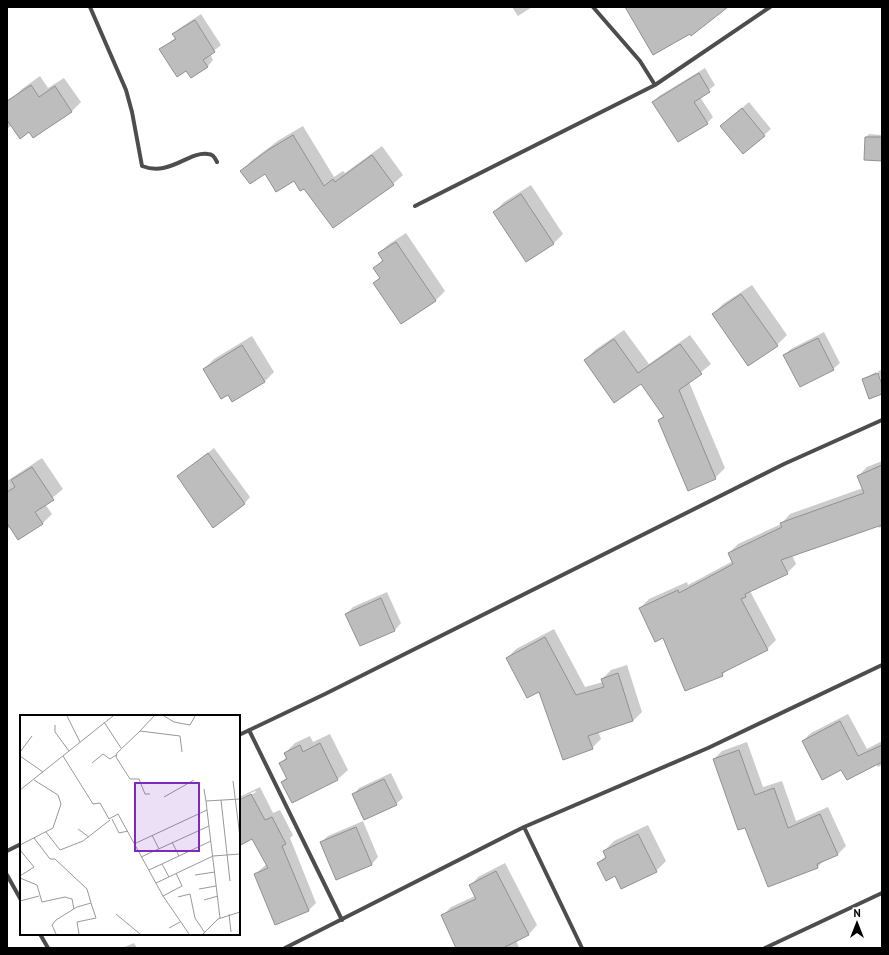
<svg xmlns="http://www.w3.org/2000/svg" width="889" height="955" viewBox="0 0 889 955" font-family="'PT Sans',sans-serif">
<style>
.shadow{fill:#0003}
.building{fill:#bdbdbd;stroke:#919191}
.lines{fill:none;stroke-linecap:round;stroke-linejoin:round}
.minor{stroke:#4d4d4d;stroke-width:4}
.inset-road{fill:none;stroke:#999;stroke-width:1}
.view{fill:#7b2cbf;fill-opacity:0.15;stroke:#7b2cbf;stroke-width:2}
.inset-edge{fill:none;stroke:#000;stroke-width:2}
</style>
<rect width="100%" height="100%" fill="#fff"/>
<path class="shadow" d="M512 7H532L518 16Z
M201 14 221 45 210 54 213 60 207 67 186 69 161 49 176 37 173 34 180 28Z
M705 68 715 85 700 97 713 117 707 123 653 102 659 96Z
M40 76 48 88 64 78 81 102 72 111 29 131 12 125 7 129V104L22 89Z
M749 102 771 129 743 153 721 126Z
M303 126 334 177 343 171 345 173 382 146 403 175 393 184 304 187 294 179 265 173 242 171 251 161 279 140Z
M869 134 882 135V160L866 137Z
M531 185 563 234 554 243 527 261 494 212 504 202Z
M406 233 445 291 435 301 374 283 380 277 375 268 383 259 379 253 389 244Z
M752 285 787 335 777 345 713 314 723 304Z
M624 330 649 364 690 335 711 364 689 382 725 468 715 478 659 420 664 415 641 383 585 360 595 350Z
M824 332 840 363 833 369 784 355 791 349Z
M252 336 274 372 264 382 228 394 204 369 214 359Z
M881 370 882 374V382L878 371Z
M876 372 882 387V393L863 379Z
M214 448 250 497 244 504 178 476Z
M42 458 63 489 45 504 52 514 42 524 11 527 7 529V481Z
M882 461V527L879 528 878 525 792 555 796 564 787 573 750 591 776 640 767 649 728 669 722 675 663 637 640 608 649 599 687 582 688 585 733 561 729 553 738 544 781 524 790 514 863 488 858 476 867 467Z
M387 592 401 623 395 630 360 645 346 614 353 607Z
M554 629 585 687 603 682 602 679 611 670 627 665 642 712 633 721 598 731 601 739 592 748 540 690 507 658 516 649Z
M848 714 867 749 882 741V765L878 767 876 764 842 769 803 741 811 733Z
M330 734 348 770 338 779 282 782 287 777 281 763 287 756 285 753 295 743 310 736 313 742Z
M747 742 763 787 782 781 796 821 828 807 846 846 838 854 824 860 818 867 745 827 714 759 722 751Z
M391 773 403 798 396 804 353 795 359 788Z
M260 787 273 813 280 810 293 835 290 838 316 903 308 911 255 874 267 864 253 838 239 836V801L256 792 255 791 239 799V797Z
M363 821 378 857 372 864 336 879 321 842 328 836Z
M648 825 666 861 656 871 616 875 598 863 606 856 604 851 614 841Z
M505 863 537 925 529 934 516 940 519 948H457L443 915 451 907 475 896 470 886 478 877Z
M134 943 137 948H122Z"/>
<path class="building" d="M625 7H728L691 36 690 34 653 55Z
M195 20 215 52 203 60 208 67 191 78 186 71 177 77 159 49 176 39 172 34Z
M699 73 710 92 694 102 708 124 678 142 652 102Z
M31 85 39 97 55 86 72 112 33 138 29 132 20 139 7 120V101Z
M742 108 765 136 743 154 720 126Z
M293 135 324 186 333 179 335 182 372 155 394 185 333 228 304 189 300 191 294 181 276 192 265 174 250 184 240 171 268 150Z
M865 137H882V161L864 160Z
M521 194 554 244 526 262 493 212Z
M396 242 436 301 401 324 373 283 380 278 373 268 383 261 378 253Z
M741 294 778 346 748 366 712 314Z
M818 338 834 370 800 387 783 355Z
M614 339 638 373 680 344 702 374 679 390 716 479 688 491 658 420 664 417 641 384 614 403 584 360Z
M242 345 265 382 232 402 228 395 221 399 203 369Z
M878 373 882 385V394L869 399 862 379Z
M208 453 245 504 213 528 177 476Z
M882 465V525L781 560 788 574 745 594 746 597 741 599 768 650 722 673 723 676 685 691 663 638 655 642 639 608 678 590 679 593 733 564 728 553 782 527 780 523 864 493 857 476Z
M32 467 54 500 35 512 43 524 18 540 7 523V492L15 487 11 480Z
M381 598 395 631 360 646 345 614Z
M545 637 576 695 604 687 601 679 618 673 633 721 588 736 593 749 563 760 539 692 527 698 506 658Z
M840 721 858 756 882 745V762L847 780 841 770 822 780 802 741Z
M320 743 338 780 292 803 281 782 287 779 279 763 287 759 284 753 300 745 303 752Z
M739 750 755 795 774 788 788 828 820 814 838 855 817 864 818 868 768 887 745 828 738 830 713 759Z
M384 779 397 805 364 820 352 794Z
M251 794 265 820 272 817 286 844 282 846 309 911 275 925 254 874 268 868 252 839 239 846V800Z
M356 827 372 865 336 880 320 842Z
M638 834 657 872 621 889 615 876 606 881 597 863 606 858 603 851Z
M496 871 529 935 503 948H456L441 915 476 899 469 885Z"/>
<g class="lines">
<path class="minor" d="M90 7 126 90 132 112 142 166C170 177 188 151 208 154 213 154 215 158 217 162
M593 7 640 61 655 85
M415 206 655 85 770 7
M249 730 342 920
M239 735 325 694 784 464 882 420
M524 827 582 948
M7 851 21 844
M7 875 21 900
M40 934 48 948
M285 948 524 827 708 748 882 665
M765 948 882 893"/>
</g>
<g transform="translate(20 715)">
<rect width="220" height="220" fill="#fff"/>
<path class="inset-road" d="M47 1 60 27M144 1 154 7 170 10 175 1M84 7 101 33M35 10V17L49 36M120 16 134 1M0 37 12 21M0 41 23 57M43 41 73 89 80 88 89 104 98 99 143 181 169 219M72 48 83 39 90 44 96 40M213 66 220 122M184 74 186 86M0 75 93 1M130 79H125L119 64H110L96 42 97 38 120 16 160 21 162 37M144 82 174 65M201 85 210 166M187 95 186 86 220 84M92 104 99 118 108 116M58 114 69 122M26 117 40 135 63 126 90 105M132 120 139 134M14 123 30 144H35L67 174 71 188 57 192 36 205 32 210 36 219M152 127 159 141M114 129 187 95 200 203M0 130 33 113 41 89 38 80 14 65M0 135 14 152 0 161M121 142 189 111M142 149 149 162M129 155 191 126M175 160 195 157M0 163 17 170 22 187 45 182 52 184 54 194M136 168 193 141 220 139M179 174 196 171M143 181 162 171 156 158M158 182 170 179 175 203 185 218M184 185 198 181M0 186 19 181M96 199 120 219M209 199 211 217M149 213 160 207M59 219 57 207 76 203 71 188M183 219 198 204 220 197"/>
<path class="view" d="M115 68H179V136H115Z"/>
<rect width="220" height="220" class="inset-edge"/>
</g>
<rect width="889" height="955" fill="none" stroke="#000000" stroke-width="16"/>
<g transform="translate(857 923)" stroke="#ffffff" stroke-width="3" paint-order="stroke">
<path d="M0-3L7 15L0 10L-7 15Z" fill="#000000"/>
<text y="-6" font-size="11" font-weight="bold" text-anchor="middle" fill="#000000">N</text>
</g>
</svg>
